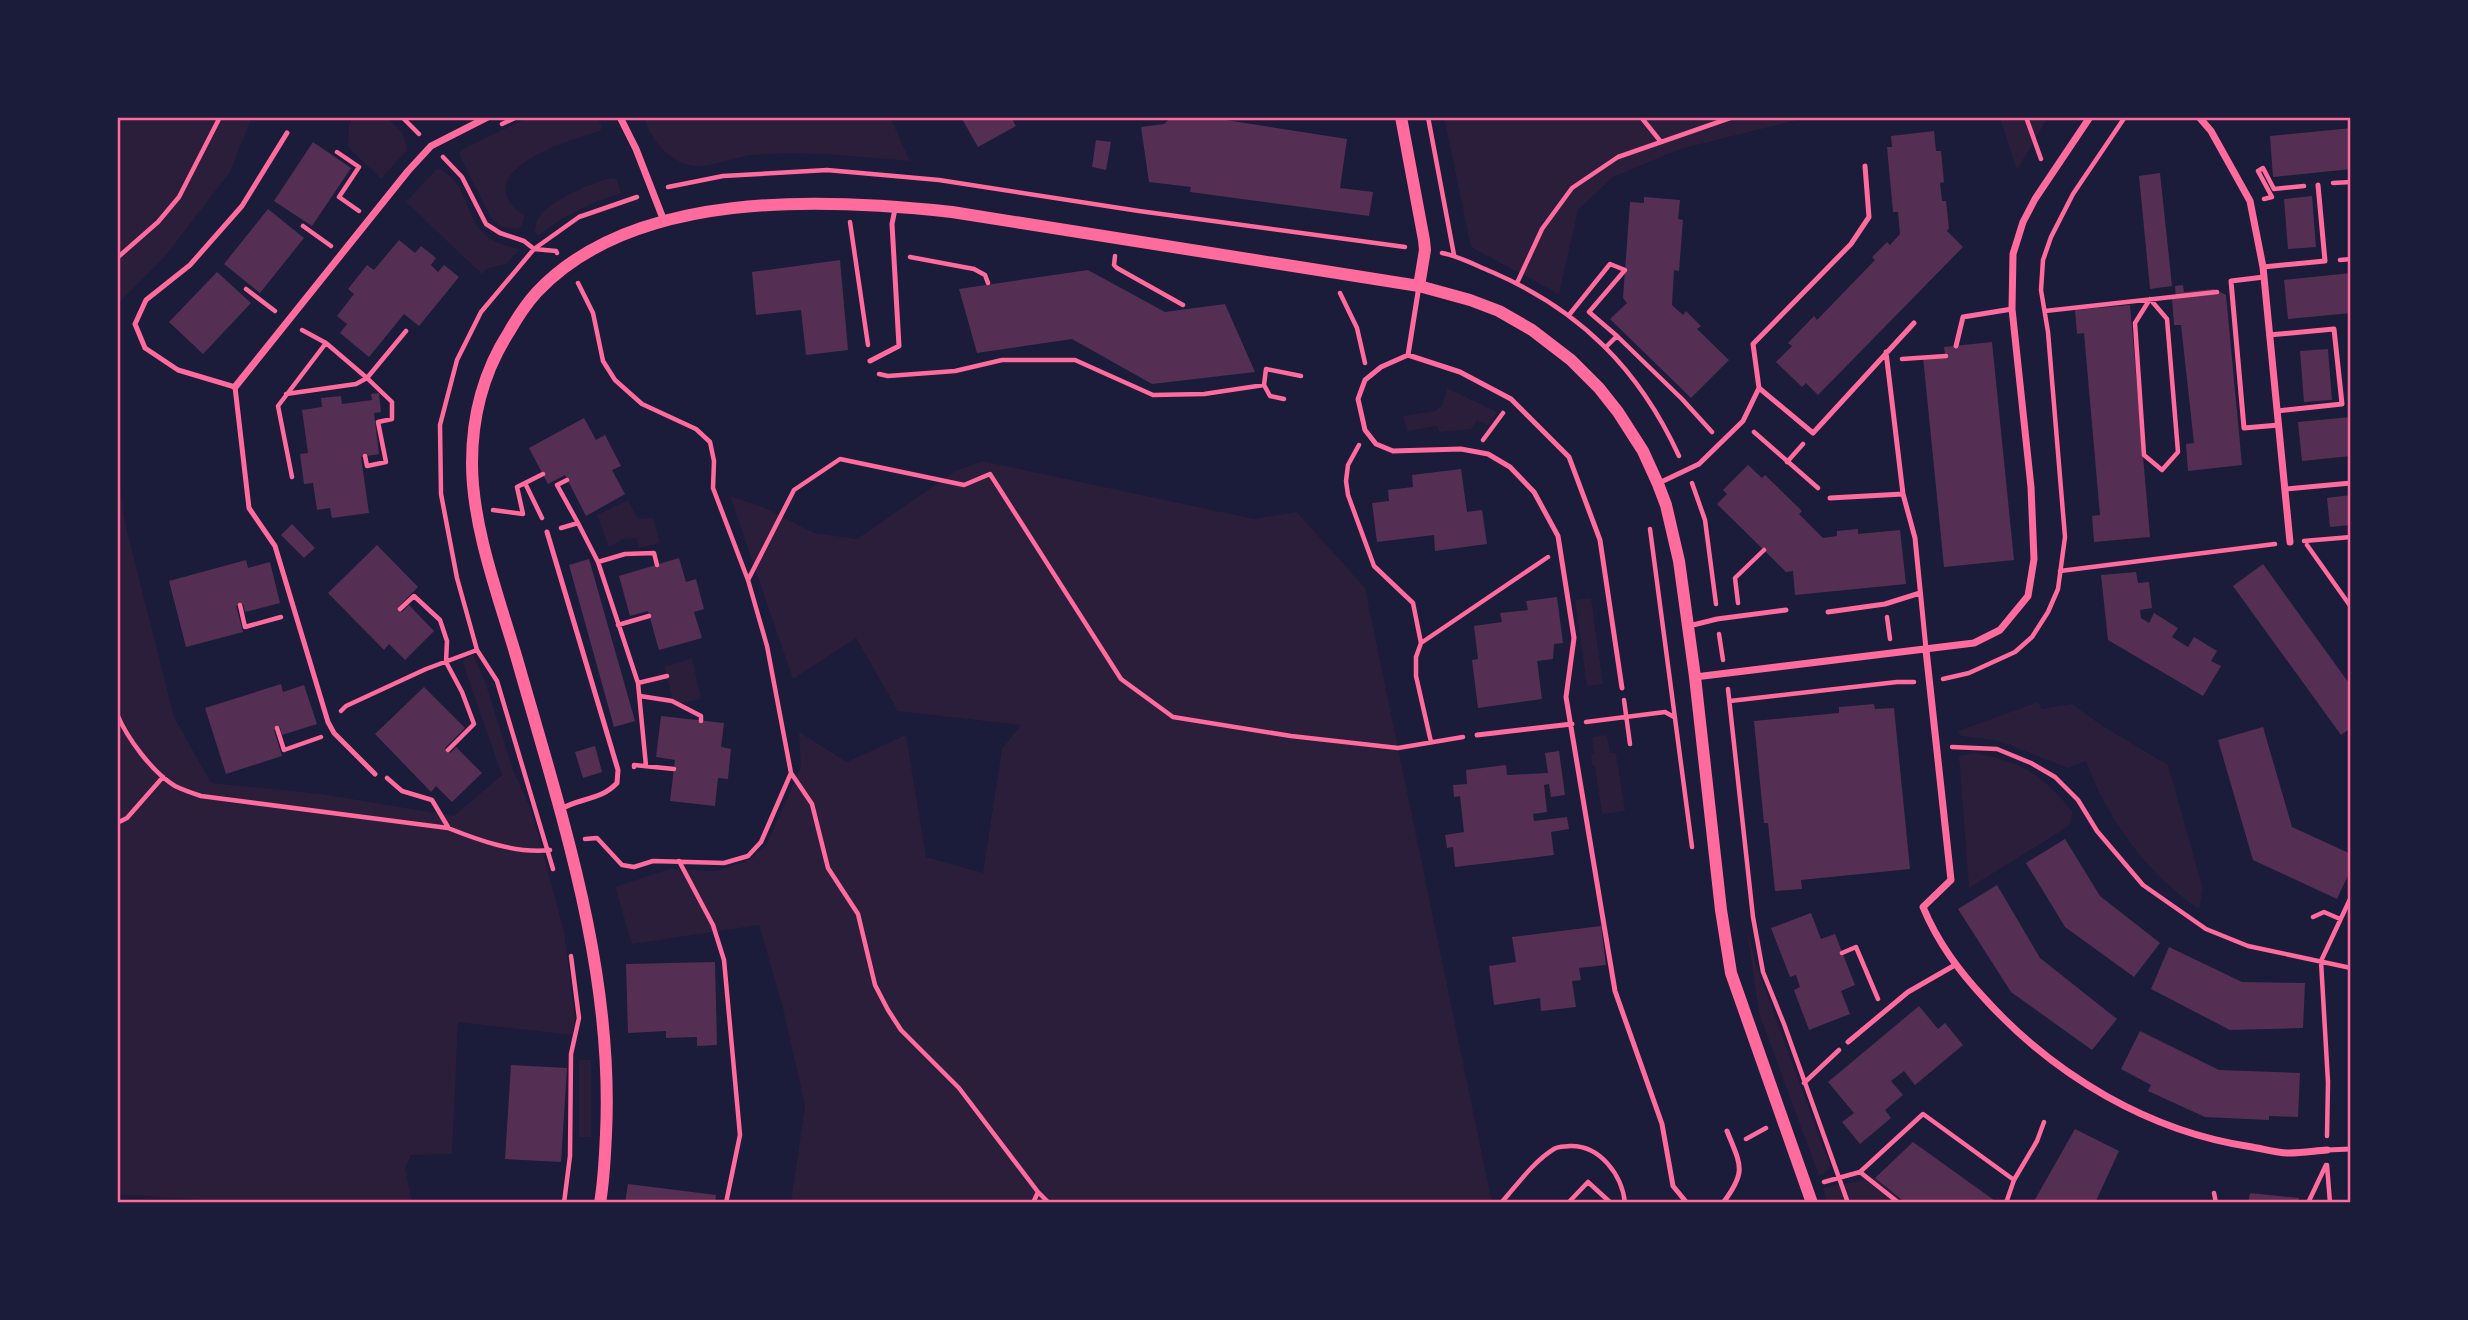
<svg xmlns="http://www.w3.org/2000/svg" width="2468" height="1320" viewBox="0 0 2468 1320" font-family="Manrope,sans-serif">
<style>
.green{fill:#2a1e3b}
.building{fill:#542f53}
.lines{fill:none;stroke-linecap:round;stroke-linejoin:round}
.path{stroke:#ff6b9d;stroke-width:4.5}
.service{stroke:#ff6b9d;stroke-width:5}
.minor{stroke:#ff6b9d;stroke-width:7}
.tertiary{stroke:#ff6b9d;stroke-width:12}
.neatline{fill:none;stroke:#ff6b9d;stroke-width:2.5}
</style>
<rect width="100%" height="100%" fill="#1b1b3a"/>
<path class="green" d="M117 117H252L230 172 166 255 117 305Z
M353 117H387L403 134 407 150 381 179 348 147 349 125Z
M529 117H597L602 127 600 131C578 137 487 164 509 200 513 207 517 212 525 215L522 225 518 229 501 227 490 216 459 154 463 149Z
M644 117H890L910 161C858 157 805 150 754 155 735 156 714 167 696 166 671 165 650 139 644 117Z
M1444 117H1809L1680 149 1613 177 1578 210 1559 294 1471 247Z
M1998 117H2048L2017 170 2000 118Z
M441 169C482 198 455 237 520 249L506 264 486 269 482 274 406 202 436 170Z
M613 178 617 180 621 193C590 203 564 215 538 236L535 233C535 227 536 222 539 217 548 202 596 180 613 178Z
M1447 388 1497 412 1488 425 1477 420 1471 429 1439 432 1438 427 1435 426 1407 431 1403 416 1435 411 1442 406Z
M982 461 1254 519 1297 512 1365 588 1492 1203H791L805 1106 783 1008 759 925 632 944 615 887 669 869 717 871 749 860 767 844 801 766 799 732 847 762 906 735 926 857 983 873 1002 749 1021 725 898 711 856 638 793 679 730 496 763 507 814 533 857 539 954 472Z
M117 466 125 523 174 717 211 783 322 794 454 816 502 775 462 661 473 655 486 684 513 770 531 809 564 931 575 1019 572 1035 458 1022 452 1154 411 1155 405 1168 412 1203H239L117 1194Z
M628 500 638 519 653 518 660 543 639 548 637 538 623 539 609 547 597 515Z
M1591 598 1603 684 1587 686 1575 600Z
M692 658 701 699 681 703 672 698 665 667Z
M2038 702 2042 709 2072 704 2101 725 2168 765 2203 889 2199 909C2148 875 2107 819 2086 761L2068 768 1999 741 1961 736 1958 731Z
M1607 735 1610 753H1616L1625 811 1602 814 1595 766 1592 765 1591 754 1594 753 1592 737Z
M1974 753C2023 763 2041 773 2073 812L2069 826 1969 888 1959 756Z
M1747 930 1758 970 1830 1166 1829 1170 1819 1176 1759 1013Z
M579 1060H591V1137H579Z
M1875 1178 1906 1203H1827L1823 1188Z"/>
<path class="building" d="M961 117H1011L1016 126 978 147Z
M1172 117H1207L1347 139 1340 188 1373 192 1369 216 1190 192 1191 187 1149 182 1141 127 1164 124Z
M2351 128V169L2273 177 2270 136Z
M1934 131 1936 151H1941L1944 182 1940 183 1942 201H1946L1949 228 1947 231 1963 247 1818 395 1806 383 1802 387 1776 362 1792 346 1788 343 1814 316 1817 320 1875 260 1872 257 1887 242 1890 245 1900 234 1898 212H1893L1887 147H1892L1891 136Z
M1096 140 1111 142 1106 170 1092 167Z
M313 142 351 168 312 226 274 201Z
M2160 173 2172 286 2150 289 2139 176Z
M2312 196 2316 247 2288 249 2284 199Z
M1644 197 1680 200 1678 219 1683 220 1679 271 1674 270 1672 305 1683 315 1686 311 1701 326 1697 329 1729 360 1691 398 1610 319 1627 303 1623 298 1630 202 1644 203Z
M268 209 304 238 260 293 224 264Z
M399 240 415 253 421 246 436 258 431 265 438 272 444 265 459 277 419 326 404 314 369 357 340 333 347 324 337 316 354 294 348 289 367 265 374 270Z
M840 260 848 350 806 355 801 310 756 315 752 272Z
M1088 270 1165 312 1225 304 1255 372 1152 384 1072 339 977 353 959 289Z
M217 272 251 303 203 354 169 322Z
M2351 273V313L2288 319 2284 280Z
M2183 285 2184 292 2214 289 2226 295 2242 465 2188 471 2186 444 2194 443 2181 325H2174L2172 299H2176L2175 286Z
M2130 305 2150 537 2094 542 2092 516 2100 515 2084 333 2077 334 2075 310Z
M1992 342 2014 560 1944 567 1923 357 1945 354 1944 347Z
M2328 349 2332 400 2304 402 2300 351Z
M379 393 381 412 374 413 379 454 361 457 369 513 332 518 330 508 317 510 313 483 304 484 300 454 308 453 302 410 322 407 321 398 341 396 342 404 372 400 371 394Z
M2351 417V456L2302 461 2298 422Z
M584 418 596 440 605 435 621 466 612 470 625 494 586 516 565 475 548 484 529 448Z
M1748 465 1762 478 1765 475 1802 511 1799 514 1823 538 1837 536V531L1858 529V534L1900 530 1906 584 1795 595 1793 571 1786 572 1717 504 1727 494 1723 490Z
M1461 469 1467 512 1482 510 1487 544 1435 551 1434 535 1377 542 1372 503 1389 501 1388 490 1413 487 1412 475Z
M2351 495V525L2330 527 2327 498Z
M292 524 315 548 304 558 281 535Z
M377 545 418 587 398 607 402 612 409 605 434 631 405 660 389 644 384 650 328 593Z
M679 558 686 582 696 579 704 609 694 612 702 638 659 650 648 611 630 616 619 576Z
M589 559 635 721 614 727 569 565Z
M246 560 248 568 270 562 280 603 245 612 243 604 236 606 243 632 186 647 169 581Z
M2263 564 2351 686V728L2341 735 2233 586Z
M2136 572 2138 583 2149 582 2152 608 2140 610 2141 618 2149 623 2154 613 2178 628 2172 637 2188 647 2194 637 2217 651 2211 661 2221 666 2203 696 2108 640 2101 575Z
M1557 597 1563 643 1554 644 1553 659 1537 661 1542 699 1478 708 1472 660 1478 659 1474 626 1502 622 1500 613 1528 610 1526 601Z
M281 684 283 692 304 685 317 724 282 735 280 727 274 730 282 756 226 774 205 708Z
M424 687 465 728 445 748 450 753 456 747 482 773 452 802 436 786 431 792 375 734Z
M1874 704 1875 709 1894 708 1910 869 1801 880 1802 889 1775 891 1768 823H1764L1754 721 1839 713V707Z
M661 716 724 723 721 747 731 749 728 779 718 778 715 806 670 801 675 760 656 757Z
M2263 727 2292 827 2351 854V869L2337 899 2253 860 2218 740Z
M595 746 602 772 583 778 575 752Z
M1559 751 1565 795 1551 797 1549 784 1544 785 1547 812 1533 814 1534 821 1567 817 1569 829 1551 832 1554 855 1455 867 1453 847 1447 848 1445 835 1464 832 1460 796 1454 797 1453 785 1467 784 1466 770 1506 765 1507 775 1548 773 1545 753Z
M2065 839 2100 896 2160 943 2134 977 2065 927 2026 863Z
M1997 885 2040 958 2117 1019 2092 1050 2011 992 1958 909Z
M1811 913 1821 939 1835 934 1855 985 1841 991 1850 1014 1809 1030 1794 990 1800 987 1796 975 1790 977 1771 928Z
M1601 926 1606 965 1579 968 1581 980 1572 981 1576 1007 1541 1011 1540 998 1494 1005 1489 966 1516 962 1512 937Z
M2169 947 2242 982 2305 983 2303 1028 2230 1030 2151 989Z
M715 962 717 1045 697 1046V1037L666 1038V1031L628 1033 626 964Z
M1919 1006 1938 1029 1945 1023 1963 1045 1915 1085 1904 1071 1891 1081 1903 1095 1885 1110 1891 1118 1860 1144 1842 1122 1854 1113 1828 1082Z
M2140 1031 2219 1070 2300 1073 2298 1117 2269 1116V1120L2205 1117 2148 1091 2151 1085 2121 1069Z
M511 1065 567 1068 561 1162 505 1159Z
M2075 1129 2119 1151 2095 1203H2033Z
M1913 1142 1998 1203H1906L1875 1178Z
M628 1184 716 1195 715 1203H625Z
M2250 1193 2299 1198 2298 1203H2248Z"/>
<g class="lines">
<path class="path" d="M402 117 419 134
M1428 117 1454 255
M1641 117 1661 142
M2026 117 2041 159
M502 124 517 117
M337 152 359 167 339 197 359 211
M443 157 462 177 486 224 500 233 524 241 534 249 556 251 557 253
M2333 183 2351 182
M668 187 723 176 827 170 939 180 1139 211 1405 247
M2264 199 2272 197 2258 171 2263 168 2274 189 2304 186
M850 222 868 345
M303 226 331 246
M1442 253C1459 256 1475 265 1492 272 1580 310 1639 369 1679 456
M1115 256 1114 265 1117 268 1183 305
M910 257 974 269 985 275 988 283
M117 258 158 222 179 197 220 117
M2340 260 2351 259
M578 283 593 313 603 361 615 380 642 404 696 429 710 442 714 461 713 488 748 580 767 646 791 773
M1517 283 1542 229 1572 188 1618 157 1733 117
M246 289 275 311
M1340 293 1357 328 1365 363
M2150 299 2167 319 2178 452 2162 470 2144 455 2135 323Z
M2045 311 2217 292
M1569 315 1610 264 1625 270 1589 312 1617 336 1606 347
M302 330 326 343 367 378 406 331
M1617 336 1682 399 1712 432
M1902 359 1946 356
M879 374 888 376 955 371 1002 360H1075L1153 395 1204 394 1264 385 1270 396 1284 399
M1264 385 1266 369 1301 376
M286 394 356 384 367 378 392 402V419L378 422 386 462 367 466 365 456
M1754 432 1818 488
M1483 440 1503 413
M1359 445 1348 465 1346 481 1348 495 1374 566 1413 603 1421 643 1416 657V676L1431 742
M1787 462 1803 444
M292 477 278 406 326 343
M567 480 557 485 578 523
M525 483 542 518
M1692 483 1705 520 1716 604
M493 510 523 514 517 487 543 474
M561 528 578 523 598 562 638 683 646 766
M1650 529 1692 847
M2304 541 2351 537
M2307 545 2351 607
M598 562 625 554 654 553 657 565
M2060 571 2275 544
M748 580 794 490 840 459 964 485 990 474 1121 679 1173 717 1291 736 1398 748 1463 737
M1738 603 1735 578 1764 550
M240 605 245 627 281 617
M400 609 414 596 440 620 447 641 446 662 462 692 474 724 448 750
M1887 617 1890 639
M618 625 649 616
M1719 634 1723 660
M1421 643 1548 557
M1943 679 1969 673 2015 652 2032 637 2048 612 2058 589 2065 537 2048 332 2041 290 2043 260 2051 237 2073 194 2125 117
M638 683 667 676
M1728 689 1753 917 1763 972 1784 1024 1848 1203
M640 696 672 701 701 716V721
M1624 700 1630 744
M1730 701 1897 682H1914
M341 711 346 706 426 669 477 650
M117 714C127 738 152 772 175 786 183 790 192 793 201 796L448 828C478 840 516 854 550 850
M1586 722 1665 712 1674 717
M277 728 284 750 321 737
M1952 747 1997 749 2031 763 2055 777 2078 800 2097 831 2143 885 2206 929 2248 946 2351 968
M634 767V765L674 769
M387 778 402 791 432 800 448 827
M117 823 127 818 163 777
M585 839 597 838 622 865 634 867 653 861 724 863 748 856 761 842 791 773 812 804 828 868 858 914 875 985 888 1010 901 1030 959 1088 1038 1192 1049 1203
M679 861 713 925 724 960 740 1135 726 1203
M553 869 497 681 477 650 457 578 441 494 440 425 457 360 481 312 534 249 579 217 637 197
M2313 917 2324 912 2340 919
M1842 953 1856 947 1878 999
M1804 1083 1839 1050
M2327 1136 2328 1082 2321 961 2351 897
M1746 1139 1766 1128
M2327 1165 2330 1203
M1860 1172 1899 1203
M1824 1182 1860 1172 1923 1114 2014 1180 2037 1141 2044 1122
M2214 1193 2216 1203
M564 1203 570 1156 571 1054 579 1018 571 956
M1033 1203 1038 1192
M1501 1203C1517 1185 1534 1161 1554 1149 1559 1146 1565 1147 1570 1146 1600 1145 1622 1175 1625 1203
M1568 1203 1588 1182 1611 1203
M2006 1203 2014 1180
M2308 1203 2326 1165"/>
<path class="service" d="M287 133 242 206 190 265 146 300 135 324 145 348 178 370 235 387 249 508 275 546 328 722 334 733 375 774
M2263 267 2325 261 2318 185
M2264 277 2231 281 2244 428 2279 425
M2269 335 2334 329 2342 404 2277 411
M1956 346 1963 317 2012 309
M1408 355 1419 286
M870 361 899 346 892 224 895 209
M1759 388 1813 433 1914 323
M1659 483 1699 464 1743 421 1759 388 1753 344 1851 244 1869 217 1865 166
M2285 489 2351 483
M1903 494 1915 538 1926 649
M1830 498 1903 494 1886 352
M547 532 618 770 617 783C600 801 581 797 559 810
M1828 612 1885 604 1920 593
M1689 626 1717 619 1786 610
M1622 688 1600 540 1569 457 1511 399 1460 372 1408 355 1381 367 1365 380 1358 399 1365 430 1376 444 1393 451 1461 449 1488 454 1510 467 1534 492 1558 536 1574 638 1566 697 1615 991 1662 1124 1673 1186 1687 1203
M1477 735 1572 724
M1848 1042 1908 992 1955 965
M2327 1150 2351 1149
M1723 1203C1747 1171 1741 1166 1727 1131"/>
<path class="minor" d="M620 117 636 149 664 221
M2199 117 2211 131 2250 201 2263 267 2290 542
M235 387 408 171 431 146 488 117
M1926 650 1951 880 1923 907C1938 943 1959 971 1985 999 2055 1076 2150 1132 2252 1147 2264 1149 2277 1153 2289 1153 2302 1153 2314 1151 2327 1150
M1695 677 1974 643 2000 630 2028 596 2034 559 2031 487 2012 309 2013 254 2023 222 2035 199 2090 117"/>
<path class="tertiary" d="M1401 117 1424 240 1425 250 1419 286
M600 1203C604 1180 605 1157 606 1134 614 970 561 814 517 659 499 598 472 527 472 463 472 417 484 371 509 332 517 318 526 304 537 292 634 189 823 198 952 212L1419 286 1470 300 1499 311 1532 330 1571 360 1599 388 1618 412 1643 451 1658 484 1666 505 1679 561 1695 677 1721 910 1731 973 1812 1203"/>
</g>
<rect width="2468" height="1320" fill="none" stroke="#1b1b3a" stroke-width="238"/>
<rect x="119" y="119" width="2230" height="1082" class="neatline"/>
</svg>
